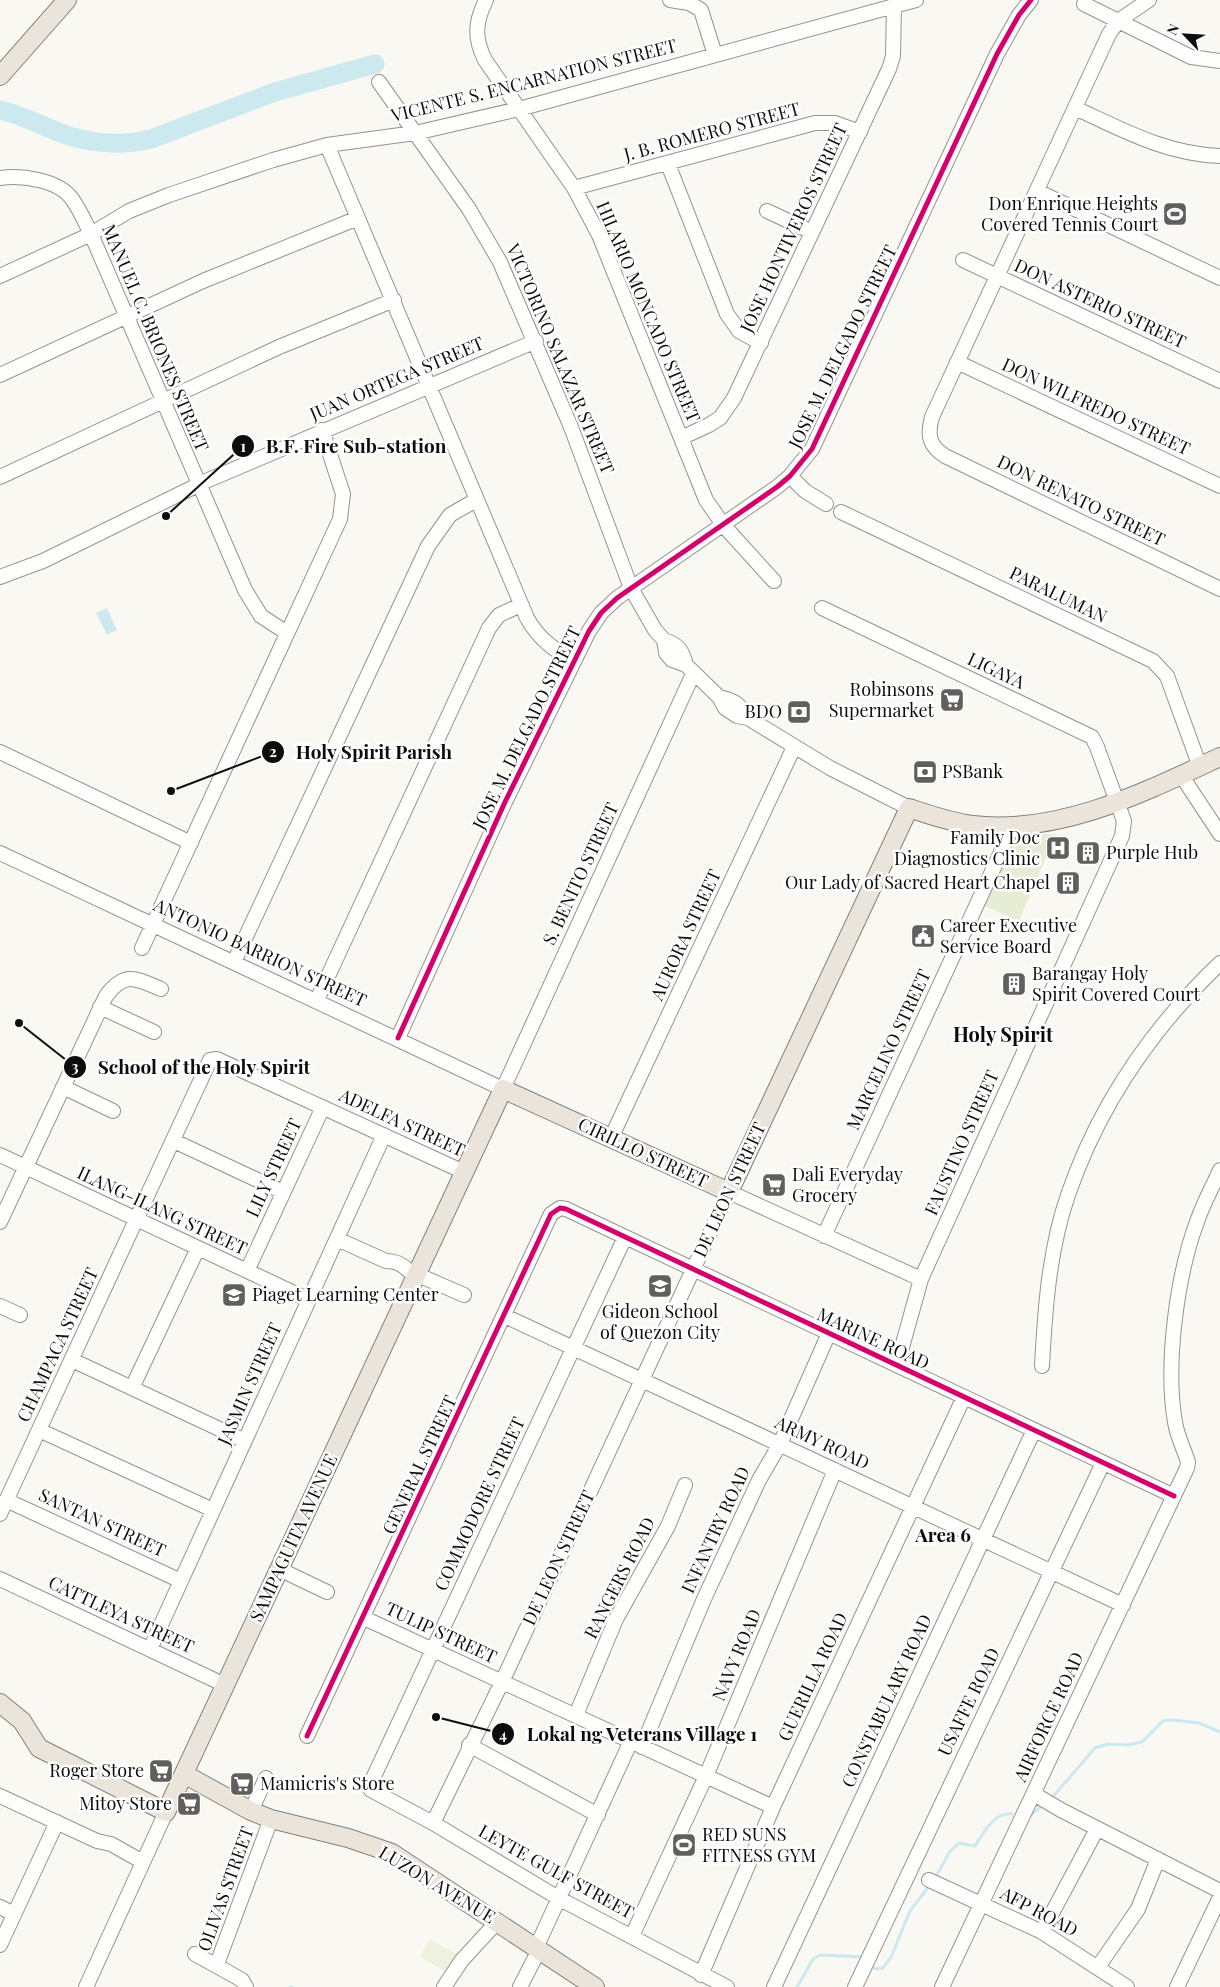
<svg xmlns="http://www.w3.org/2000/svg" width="1220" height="1987" viewBox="0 0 1220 1987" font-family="'Playfair Display',serif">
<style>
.green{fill:#e6edd4}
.pitch{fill:#eef1dd}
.water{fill:#cce9f0}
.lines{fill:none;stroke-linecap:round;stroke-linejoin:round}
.stream{stroke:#cce9f0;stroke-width:3}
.river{stroke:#cce9f0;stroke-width:19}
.minor-casing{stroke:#949390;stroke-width:16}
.major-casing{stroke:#81807d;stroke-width:20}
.minor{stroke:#fefefd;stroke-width:14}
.major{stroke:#eae4db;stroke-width:18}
.cycleway-casing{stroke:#fff;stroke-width:8}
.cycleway{stroke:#d6006c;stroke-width:5}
.labels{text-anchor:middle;stroke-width:5;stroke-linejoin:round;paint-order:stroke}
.street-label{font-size:18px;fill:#0d0d0d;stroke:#fff}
.poi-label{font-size:18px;fill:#0d0d0d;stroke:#fff;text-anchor:start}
.neighbourhood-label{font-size:19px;font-weight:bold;fill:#0d0d0d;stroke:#fff}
.quarter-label{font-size:20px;font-weight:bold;fill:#0d0d0d;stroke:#fff}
.leader{fill:none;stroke:#0d0d0d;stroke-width:2}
.callout-dot{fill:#0d0d0d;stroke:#fff;stroke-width:2}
.mark-label{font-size:15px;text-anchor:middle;font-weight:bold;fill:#fff}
.callout-label{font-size:19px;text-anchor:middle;font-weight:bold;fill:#0d0d0d;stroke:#fff;stroke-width:5;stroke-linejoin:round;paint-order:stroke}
</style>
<rect width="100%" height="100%" fill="#faf8f2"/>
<path class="green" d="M1016 834H1056L1019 921 985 906Z"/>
<path class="pitch" d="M430 1939 460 1956 450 1974 420 1957Z"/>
<path class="water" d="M107 608 117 630 107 635 96 613Z"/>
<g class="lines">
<path class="stream" d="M1050 1800 1095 1748 1108 1744 1128 1745 1142 1742 1163 1721 1173 1720 1199 1723 1220 1732
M1032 1814 1043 1805
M935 1878 949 1853 959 1843 975 1846C984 1832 994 1812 1012 1814
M870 1964 875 1969 883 1968 891 1957 910 1911 930 1885
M290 1987H292
M797 1987 813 1959 820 1955 865 1957"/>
<path class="river" d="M0 110C23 115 44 127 66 135 94 144 122 146 151 139L275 92 375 64"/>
<defs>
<path id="minor" d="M486 0C475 22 474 38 485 60L574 188 599 235 706 500 724 526 774 581
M670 0 689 3 701 10 715 55
M1149 0 1118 21 1109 34 932 417C927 435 929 446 945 456L1220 589
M1084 4 1191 57 1220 61
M379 82 469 209 500 262 571 427 631 588 655 630 664 640 666 653 672 660 686 665 719 697 725 708 737 716 748 718 830 768 909 808
M1075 108C1123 130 1166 154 1220 156
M327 145 527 618C538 638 554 650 574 661
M668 164 727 314 739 331 761 343
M0 178C22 175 59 180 72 199 80 210 85 222 91 234L245 590 261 616 287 633
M574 188 815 123H835L860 132
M1037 191 1220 278
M767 211 812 232
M963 260 1220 381
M0 276 91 234 129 211 169 195 273 160 327 145 415 133 519 109 916 0
M957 362 1220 486
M0 375 203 281 358 218
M681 438 709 425 720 418 734 398 889 69 893 56 894 6
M790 476 805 491 826 504
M0 477 279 347 394 300
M841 512 1153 661 1167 676 1200 767
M0 577 43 561 206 481 536 341
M822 608 1092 737 1097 747 1124 821 1122 836 921 1279 897 1365
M664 640C679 645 682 650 686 665
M719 697C734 700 741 705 748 718
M0 752 191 843
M1181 775 1220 834
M0 853 503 1089 693 674
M142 948 340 519 343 494 322 430
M234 962 428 546 450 515 476 500
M317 1000 489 628 499 615 521 605
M100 1007 154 1032
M398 1038 505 802 589 631 601 613 617 598 777 487 790 476 812 449 997 54 1019 15 1031 0
M63 1087 113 1111
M611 1138 794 747
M174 1141 283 1192
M0 1155 309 1300
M0 1222 106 996C125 971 135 978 161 989
M824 1236 1013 826
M625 1237 369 1787 371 1790 433 1823 560 1899 727 1987
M337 1239 386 1261C396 1261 402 1264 409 1271L464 1295
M247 1271 323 1107
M0 1306 20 1315
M505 1316 1123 1605
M72 1360 245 1441
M1042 1366C1045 1309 1049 1250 1068 1195 1099 1105 1152 1028 1220 963
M132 1388 198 1248
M39 1430 213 1510
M6 1500 181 1581
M0 1514 210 1060 217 1059 464 1172
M279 1569 327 1592
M0 1579 225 1685
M364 1618 773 1807
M150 1649 384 1135
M576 1715 616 1619 668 1526 685 1485
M307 1736 551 1214 560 1208 566 1209 1174 1496
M469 1745 598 1815
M642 1747 704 1599 759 1480 780 1444 829 1333
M1034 1794 1061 1810 1220 1891
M0 1796 97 1841 111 1844 143 1862
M251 1811 266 1778
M433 1823 502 1682 729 1192 921 1279
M929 1880 1042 1932 1127 1987
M0 1907 14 1914
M1042 1932 1097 1829
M632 1936 706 1776 835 1470
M0 1945 57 1822
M536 1948 631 1741
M195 1954 242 1980 246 1987
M217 1964 271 1819
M1098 1967 1138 1909 1158 1859
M701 1975 773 1807 964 1397
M86 1987 166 1812
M444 1987 462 1960 498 1921
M520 1987 539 1950
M774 1987 1034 1430
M855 1987 1103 1463
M942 1987 1187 1468 1188 1462C1184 1449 1177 1436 1175 1422 1165 1364 1177 1274 1198 1219 1204 1202 1213 1186 1220 1170
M1177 1987 1220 1897"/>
<path id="major" d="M0 76 67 0
M0 1703 22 1721 39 1748 166 1812 503 1089 729 1192 909 808C930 815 950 822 972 825 1059 835 1143 793 1220 757
M184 1774 251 1811 271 1819 348 1838 392 1853 595 1987"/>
</defs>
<use href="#minor" class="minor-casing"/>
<use href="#major" class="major-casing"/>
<use href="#minor" class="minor"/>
<use href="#major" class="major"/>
<defs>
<path id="cycleway" d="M398 1038 505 802 589 631 601 613 617 598 777 487 790 476 812 449 997 54 1019 15 1031 0
M307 1736 551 1214 560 1208 566 1209 1174 1496"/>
</defs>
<use href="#cycleway" class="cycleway-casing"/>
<use href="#cycleway" class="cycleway"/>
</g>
<defs>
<symbol id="stadium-square" viewBox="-11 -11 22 22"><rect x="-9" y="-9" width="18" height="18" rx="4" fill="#605f5d" stroke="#fff"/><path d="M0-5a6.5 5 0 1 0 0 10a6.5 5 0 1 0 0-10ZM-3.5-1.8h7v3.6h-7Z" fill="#fff"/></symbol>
<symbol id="supermarket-square" viewBox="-11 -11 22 22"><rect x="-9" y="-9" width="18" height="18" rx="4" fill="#605f5d" stroke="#fff"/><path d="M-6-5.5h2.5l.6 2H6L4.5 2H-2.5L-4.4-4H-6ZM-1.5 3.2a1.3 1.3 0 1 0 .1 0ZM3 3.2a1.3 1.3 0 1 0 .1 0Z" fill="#fff"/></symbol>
<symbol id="bank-square" viewBox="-11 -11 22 22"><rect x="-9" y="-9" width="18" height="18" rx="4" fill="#605f5d" stroke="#fff"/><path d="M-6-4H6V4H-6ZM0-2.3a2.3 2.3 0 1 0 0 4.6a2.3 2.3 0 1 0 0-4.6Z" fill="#fff"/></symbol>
<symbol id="hospital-square" viewBox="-11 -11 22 22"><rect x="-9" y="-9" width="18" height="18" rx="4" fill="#605f5d" stroke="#fff"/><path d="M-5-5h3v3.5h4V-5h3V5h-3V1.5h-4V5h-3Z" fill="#fff"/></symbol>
<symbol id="building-square" viewBox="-11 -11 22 22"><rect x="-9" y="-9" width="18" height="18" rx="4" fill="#605f5d" stroke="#fff"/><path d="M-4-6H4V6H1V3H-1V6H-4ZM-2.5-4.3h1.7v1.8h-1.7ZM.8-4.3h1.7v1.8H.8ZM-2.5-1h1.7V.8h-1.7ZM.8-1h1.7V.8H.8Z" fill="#fff"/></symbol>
<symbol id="civic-square" viewBox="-11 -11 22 22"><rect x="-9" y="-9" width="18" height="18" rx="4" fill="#605f5d" stroke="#fff"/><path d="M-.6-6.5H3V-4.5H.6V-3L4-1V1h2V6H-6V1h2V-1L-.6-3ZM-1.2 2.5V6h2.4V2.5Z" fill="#fff"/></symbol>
<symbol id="school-square" viewBox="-11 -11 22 22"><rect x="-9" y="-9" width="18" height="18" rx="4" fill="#605f5d" stroke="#fff"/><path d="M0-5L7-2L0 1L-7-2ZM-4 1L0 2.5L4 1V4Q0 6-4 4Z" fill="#fff"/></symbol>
</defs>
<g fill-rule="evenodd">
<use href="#stadium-square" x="1161" y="200" width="28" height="28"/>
<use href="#supermarket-square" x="938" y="686" width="28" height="28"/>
<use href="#bank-square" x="785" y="698" width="28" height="28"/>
<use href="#bank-square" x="911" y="758" width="28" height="28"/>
<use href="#hospital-square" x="1044" y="834" width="28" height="28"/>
<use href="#building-square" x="1074" y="839" width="28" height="28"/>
<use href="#building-square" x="1054" y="869" width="28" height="28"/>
<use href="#civic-square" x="909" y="922" width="28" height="28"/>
<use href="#building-square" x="1000" y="970" width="28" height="28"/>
<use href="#supermarket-square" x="760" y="1171" width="28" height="28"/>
<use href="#school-square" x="646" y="1272" width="28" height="28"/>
<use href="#school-square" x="220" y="1281" width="28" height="28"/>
<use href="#supermarket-square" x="147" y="1757" width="28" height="28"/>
<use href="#supermarket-square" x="228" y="1770" width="28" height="28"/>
<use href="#supermarket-square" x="175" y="1790" width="28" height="28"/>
<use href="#stadium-square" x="670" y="1831" width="28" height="28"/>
</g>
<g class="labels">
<g class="street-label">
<text transform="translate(534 81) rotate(-14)" y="6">VICENTE S. ENCARNATION STREET</text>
<text transform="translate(712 132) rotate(-15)" y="6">J. B. ROMERO STREET</text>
<text transform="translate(794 228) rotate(-65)" y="6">JOSE HONTIVEROS STREET</text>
<text transform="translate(1100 304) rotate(25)" y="6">DON ASTERIO STREET</text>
<text transform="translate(648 312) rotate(67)" y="6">HILARIO MONCADO STREET</text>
<text transform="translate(155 338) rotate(67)" y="6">MANUEL C. BRIONES STREET</text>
<text transform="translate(843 347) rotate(-64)" y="6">JOSE M. DELGADO STREET</text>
<text transform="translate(560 359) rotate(67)" y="6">VICTORINO SALAZAR STREET</text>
<text transform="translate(397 379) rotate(-23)" y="6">JUAN ORTEGA STREET</text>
<text transform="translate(1096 407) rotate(25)" y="6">DON WILFREDO STREET</text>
<text transform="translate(1081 501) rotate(26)" y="6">DON RENATO STREET</text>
<text transform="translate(1058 595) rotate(26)" y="6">PARALUMAN</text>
<text transform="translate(996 671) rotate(25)" y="6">LIGAYA</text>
<text transform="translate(527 728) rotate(-64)" y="6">JOSE M. DELGADO STREET</text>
<text transform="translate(581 874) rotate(-65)" y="6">S. BENITO STREET</text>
<text transform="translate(686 935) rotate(-65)" y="6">AURORA STREET</text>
<text transform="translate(260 953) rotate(25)" y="6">ANTONIO BARRION STREET</text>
<text transform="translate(889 1050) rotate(-65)" y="6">MARCELINO STREET</text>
<text transform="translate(402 1123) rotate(25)" y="6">ADELFA STREET</text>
<text transform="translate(962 1143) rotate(-66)" y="6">FAUSTINO STREET</text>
<text transform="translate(643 1153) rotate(25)" y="6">CIRILLO STREET</text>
<text transform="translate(274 1168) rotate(-65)" y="6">LILY STREET</text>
<text transform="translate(730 1190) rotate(-65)" y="6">DE LEON STREET</text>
<text transform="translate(162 1211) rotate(25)" y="6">ILANG-ILANG STREET</text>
<text transform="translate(873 1339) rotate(25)" y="6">MARINE ROAD</text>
<text transform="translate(58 1345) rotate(-65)" y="6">CHAMPACA STREET</text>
<text transform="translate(250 1384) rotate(-66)" y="6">JASMIN STREET</text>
<text transform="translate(822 1443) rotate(25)" y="6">ARMY ROAD</text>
<text transform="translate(420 1465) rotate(-65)" y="6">GENERAL STREET</text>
<text transform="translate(480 1504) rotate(-65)" y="6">COMMODORE STREET</text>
<text transform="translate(102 1523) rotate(25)" y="6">SANTAN STREET</text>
<text transform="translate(716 1530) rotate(-65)" y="6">INFANTRY ROAD</text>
<text transform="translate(294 1538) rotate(-65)" y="6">SAMPAGUITA AVENUE</text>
<text transform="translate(559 1558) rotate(-65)" y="6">DE LEON STREET</text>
<text transform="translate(620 1578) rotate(-63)" y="6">RANGERS ROAD</text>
<text transform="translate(121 1615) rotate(25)" y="6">CATTLEYA STREET</text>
<text transform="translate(441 1633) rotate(25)" y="6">TULIP STREET</text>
<text transform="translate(737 1655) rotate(-67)" y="6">NAVY ROAD</text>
<text transform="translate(813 1677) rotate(-65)" y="6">GUERILLA ROAD</text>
<text transform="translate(887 1701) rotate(-65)" y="6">CONSTABULARY ROAD</text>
<text transform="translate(969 1702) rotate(-64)" y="6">USAFFE ROAD</text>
<text transform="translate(1049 1717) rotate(-65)" y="6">AIRFORCE ROAD</text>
<text transform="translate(556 1872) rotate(29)" y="6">LEYTE GULF STREET</text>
<text transform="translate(437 1885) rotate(31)" y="6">LUZON AVENUE</text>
<text transform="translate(226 1889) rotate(-70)" y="6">OLIVAS STREET</text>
<text transform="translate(1039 1912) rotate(28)" y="6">AFP ROAD</text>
</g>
<g class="poi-label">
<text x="1158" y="210" text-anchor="end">Don Enrique Heights<tspan x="1158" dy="21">Covered Tennis Court</tspan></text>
<text x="934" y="696" text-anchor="end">Robinsons<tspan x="934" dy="21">Supermarket</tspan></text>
<text x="782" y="718" text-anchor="end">BDO</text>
<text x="942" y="778">PSBank</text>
<text x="1040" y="844" text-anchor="end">Family Doc<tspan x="1040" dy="21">Diagnostics Clinic</tspan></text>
<text x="1106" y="859">Purple Hub</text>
<text x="1050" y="889" text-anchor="end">Our Lady of Sacred Heart Chapel</text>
<text x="940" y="932">Career Executive<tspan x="940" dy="21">Service Board</tspan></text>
<text x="1032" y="980">Barangay Holy<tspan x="1032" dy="21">Spirit Covered Court</tspan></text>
<text x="792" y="1181">Dali Everyday<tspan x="792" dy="21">Grocery</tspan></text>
<text x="252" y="1301">Piaget Learning Center</text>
<text x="660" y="1318" text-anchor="middle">Gideon School<tspan x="660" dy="21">of Quezon City</tspan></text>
<text x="144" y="1777" text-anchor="end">Roger Store</text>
<text x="260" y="1790">Mamicris's Store</text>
<text x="172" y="1810" text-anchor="end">Mitoy Store</text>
<text x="702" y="1841">RED SUNS<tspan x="702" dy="21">FITNESS GYM</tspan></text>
</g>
<g class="neighbourhood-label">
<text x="943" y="1542">Area 6</text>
</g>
<g class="quarter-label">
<text x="1003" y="1042">Holy Spirit</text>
</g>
</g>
<path class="leader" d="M166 516L243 446M171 791L273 752M19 1023L75 1067M436 1717L503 1734"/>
<g class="callout-dot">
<circle cx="166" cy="516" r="5"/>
<circle cx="171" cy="791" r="5"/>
<circle cx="19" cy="1023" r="5"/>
<circle cx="436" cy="1717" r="5"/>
<circle cx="243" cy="446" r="12"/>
<circle cx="273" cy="752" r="12"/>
<circle cx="75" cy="1067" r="12"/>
<circle cx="503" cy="1734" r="12"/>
</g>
<g class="mark-label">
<text x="243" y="452">1</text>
<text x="273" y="757">2</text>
<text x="75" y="1072">3</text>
<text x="503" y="1740">4</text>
</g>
<g class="callout-label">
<text x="356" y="453">B.F. Fire Sub-station</text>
<text x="374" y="759">Holy Spirit Parish</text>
<text x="204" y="1074">School of the Holy Spirit</text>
<text x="642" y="1741">Lokal ng Veterans Village 1</text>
</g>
<g transform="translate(1185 35) rotate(295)" stroke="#ffffff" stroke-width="4" paint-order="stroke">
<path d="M0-4L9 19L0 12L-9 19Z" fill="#0d0d0d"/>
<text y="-8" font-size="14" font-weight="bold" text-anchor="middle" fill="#0d0d0d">N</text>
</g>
</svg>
